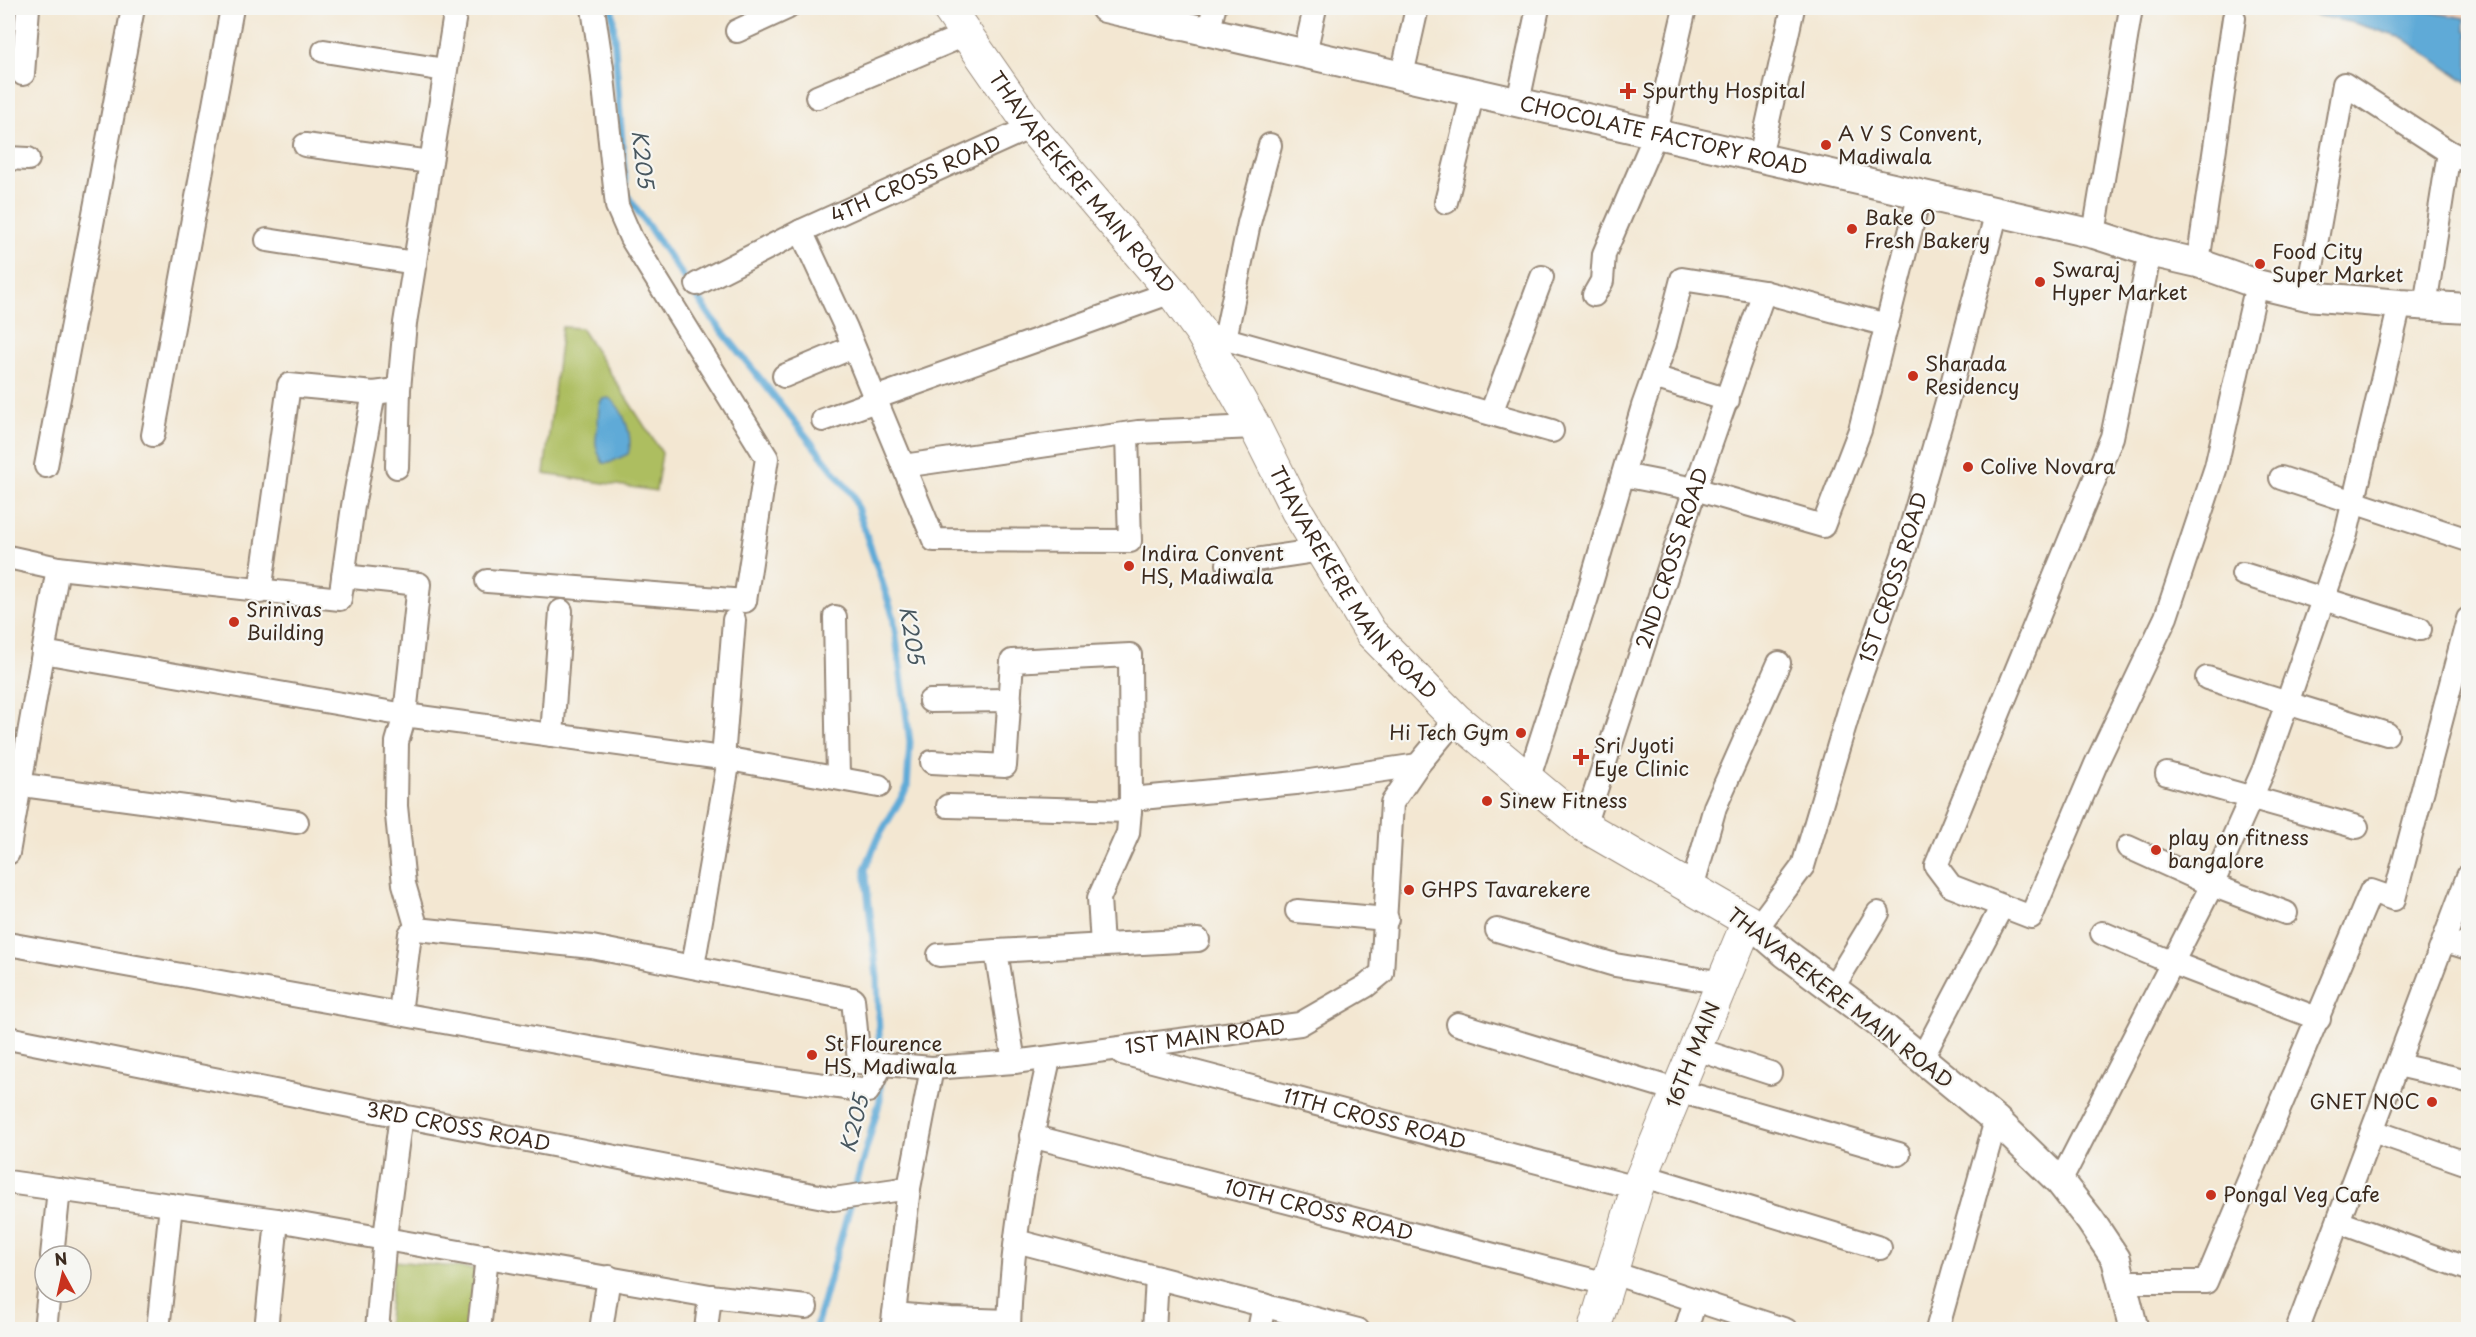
<svg xmlns="http://www.w3.org/2000/svg" width="2476" height="1337" viewBox="0 0 2476 1337" font-family="'Playpen Sans',sans-serif">
<style>
.built{fill:#f3d4be}
.green{fill:#adbe61;stroke:#747440;stroke-width:1.5}
.water{fill:#5faad7;stroke:#4d6a7a;stroke-width:1.5}
.lines{fill:none;stroke-linecap:round;stroke-linejoin:round}
.stream{stroke:#5faad7;stroke-width:7}
.minor-casing{stroke:#978878;stroke-width:26}
.tertiary-casing{stroke:#978878;stroke-width:32}
.secondary-casing{stroke:#978878;stroke-width:34}
.minor{stroke:#fff;stroke-width:22}
.tertiary{stroke:#fff;stroke-width:28}
.secondary{stroke:#fff;stroke-width:32}
.poi-dot{fill:#c8321e;stroke:#f6f6f2;stroke-width:2}
.labels{text-anchor:middle;stroke-width:4.5;stroke-linejoin:round;paint-order:stroke}
.poi-label{font-size:20px;fill:#3b2a1e;stroke:#f6f6f2;text-anchor:start}
.street-label{font-size:20px;fill:#3b2a1e;stroke:#f6f6f2}
.water-label{font-size:21px;font-style:italic;fill:#48575f;stroke:#f6f6f2}
</style>
<rect width="100%" height="100%" fill="#f6f6f2"/>
<filter id="ink" filterUnits="userSpaceOnUse"><feTurbulence type="fractalNoise" baseFrequency=".0167" numOctaves="2"/><feDisplacementMap in="SourceGraphic" scale="12" xChannelSelector="R" yChannelSelector="G"/><feConvolveMatrix kernelMatrix="1 2 1 2 8 2 1 2 1" color-interpolation-filters="sRGB"/></filter>
<filter id="wash" filterUnits="userSpaceOnUse"><feTurbulence type="fractalNoise" baseFrequency=".008" numOctaves="4" result="noise"/><feDisplacementMap in="SourceGraphic" scale="24" xChannelSelector="R" yChannelSelector="G"/><feGaussianBlur stdDeviation="1.35" result="paint"/><feColorMatrix in="noise" values="0 0 0 0 0 0 0 0 0 0 0 0 0 0 0 0 0 1.4 0 .05"/><feComposite in="paint" operator="in"/></filter>
<g filter="url(#wash)">
<rect width="100%" height="100%" fill="#f3e7d2"/>
<path class="built" d="M2407 8H2468V19L2465 18Z"/>
<path class="green" d="M562 327 581 328 662 453 656 491 544 474Z
M394 1261 476 1269 470 1329 387 1330Z"/>
<path class="water" d="M2278 8H2406L2465 18V29L2468 33V83L2403 38 2354 23Z
M609 398C624 408 634 438 628 454L609 463H603C594 446 595 442 598 424 599 415 597 407 602 399Z"/>
<g class="lines">
<path class="stream" d="M612 8 626 194 714 321 853 495 893 615 910 742 907 788 878 838 865 869 877 977 880 1060
M815 1330 880 1100V1083"/>
</g>
</g>
<g filter="url(#ink)">
<g class="lines">
<defs>
<g id="minor">
<path d="M737 31 787 8"/>
<path d="M1209 31 1214 8"/>
<path d="M324 51 445 70"/>
<path d="M1305 53 1315 8"/>
<path d="M23 74 28 8"/>
<path d="M1402 75 1417 8"/>
<path d="M817 97 965 35"/>
<path d="M1518 102 1538 8"/>
<path d="M305 145 430 162"/>
<path d="M1760 157 1793 8"/>
<path d="M8 158 28 159"/>
<path d="M1446 202 1473 92"/>
<path d="M801 231 846 328 934 540 1130 541 1127 434"/>
<path d="M2094 234 2131 8"/>
<path d="M267 240 415 263"/>
<path d="M2150 252 2112 437 1936 866 1951 886 2031 917 2096 764 2166 617 2216 467 2257 284"/>
<path d="M2198 263 2234 18"/>
<path id="s1" d="M697 284 801 231 1031 127"/>
<path d="M1594 295 1602 281 1604 254 1656 133 1685 8"/>
<path d="M2307 296 2344 84 2449 152 2468 161"/>
<path d="M2425 306 2449 152"/>
<path d="M1201 332 1552 431"/>
<path d="M1225 339 1249 223 1270 145"/>
<path d="M784 376 853 347"/>
<path d="M1654 377 1728 400"/>
<path d="M875 398 1172 292"/>
<path d="M1491 413 1542 277"/>
<path d="M823 420 876 401"/>
<path d="M153 435 232 8"/>
<path d="M46 466 133 8"/>
<path d="M903 466 1138 432 1255 427"/>
<path d="M397 467 399 389 405 323 456 8"/>
<path d="M1623 475 1695 489 1823 526 1860 430 1920 193"/>
<path d="M2281 478 2468 540"/>
<path d="M8 557 58 568 340 599 353 506 374 393"/>
<path d="M1228 564 1321 550"/>
<path d="M2243 574 2420 629"/>
<path d="M487 581 745 601 767 458 631 238 617 206 602 68 593 8"/>
<path d="M260 592 289 385 374 393 389 391"/>
<path d="M835 617 838 778"/>
<path d="M43 652 405 715 419 584 343 576"/>
<path d="M2207 678 2387 734"/>
<path d="M930 701 1010 700"/>
<path d="M552 735 561 611"/>
<path d="M723 759 734 620"/>
<path d="M932 762 1005 766 1012 661 1130 655 1131 799 1128 833 1099 898 1102 945"/>
<path d="M2167 774 2357 827"/>
<path d="M1528 780 1587 597 1643 406 1665 344 1682 279 1764 292 1887 325"/>
<path d="M8 783 297 822"/>
<path d="M1131 799 1296 783 1418 765"/>
<path d="M948 806 1130 811"/>
<path id="s2" d="M1584 826 1695 489 1764 292"/>
<path d="M2128 847 2212 885 2286 913"/>
<path d="M8 853 58 568"/>
<path d="M1692 888 1715 807 1779 663"/>
<path d="M1297 911 1387 919"/>
<path d="M417 929 404 884 396 806 397 742 405 715 729 759"/>
<path id="s3" d="M1756 929 1803 866 1851 704 1903 555 1952 384 1997 211"/>
<path d="M1497 930 1615 965 1723 983"/>
<path d="M2102 933 2173 963 2319 1019"/>
<path d="M2445 941 2468 948"/>
<path d="M8 944 707 1069 868 1091 882 1064"/>
<path d="M939 955 996 951"/>
<path d="M693 966 729 759 879 786"/>
<path d="M1832 989 1878 913"/>
<path id="s4" d="M400 1013 410 934 417 929 592 947 853 999 859 1062 932 1068 1014 1062 1300 1024 1366 986 1382 973 1392 803 1418 765 1456 719"/>
<path d="M1458 1024 1679 1091 1899 1154"/>
<path id="s5" d="M8 1038 360 1108 834 1199 909 1188"/>
<path d="M1696 1049 1770 1073"/>
<path id="s6" d="M1122 1053 1637 1188"/>
<path d="M1921 1060 2002 906"/>
<path d="M1014 1062 996 951 1198 940"/>
<path d="M2398 1065 2468 1081"/>
<path d="M2373 1131 2468 1164"/>
<path id="s7" d="M1031 1136 1607 1284"/>
<path d="M1644 1176 1880 1248"/>
<path d="M8 1182 277 1220 710 1296 806 1307"/>
<path d="M2060 1182 2212 885 2264 769 2346 534 2400 304"/>
<path d="M2339 1222 2468 1269"/>
<path d="M1016 1241 1358 1330"/>
<path d="M52 1256 59 1189"/>
<path d="M1610 1272 1786 1330"/>
<path d="M2123 1282H2206L2371 891 2394 899 2468 619"/>
<path d="M894 1314 951 1319 1009 1321"/>
<path d="M45 1330 49 1292"/>
<path d="M158 1330 171 1205"/>
<path d="M266 1330 277 1220"/>
<path d="M377 1330 385 1237 401 1115"/>
<path d="M479 1330 487 1256"/>
<path d="M601 1330 609 1277"/>
<path d="M706 1330 710 1296"/>
<path d="M892 1330 909 1188 932 1068"/>
<path d="M1009 1330C1011 1238 1029 1147 1049 1059"/>
<path d="M1154 1330 1157 1278"/>
<path d="M1259 1330 1264 1305"/>
<path d="M1686 1330 1695 1301"/>
<path d="M1937 1330 1996 1120"/>
<path d="M2297 1330 2468 876"/>
</g>
<g id="tertiary">
<path id="s8" d="M1105 8 2094 234 2150 252 2198 263 2257 284 2307 296 2400 304 2468 308"/>
<path d="M1748 921 1785 953 1876 1021 1996 1120 2060 1182 2090 1220 2116 1259 2134 1330"/>
</g>
<g id="secondary">
<path id="s9" d="M948 8 1031 127 1172 292 1201 332 1255 427 1297 511 1371 633 1456 719 1584 826 1748 921 1637 1188 1594 1330"/>
</g>
</defs>
<use href="#minor" class="minor-casing"/>
<use href="#tertiary" class="tertiary-casing"/>
<use href="#secondary" class="secondary-casing"/>
<use href="#minor" class="minor"/>
<use href="#tertiary" class="tertiary"/>
<use href="#secondary" class="secondary"/>
</g>
</g>
<g class="poi-dot">
<path d="M1625 82h6v6h6v6h-6v6h-6v-6h-6v-6h6z"/>
<circle cx="1826" cy="145" r="6"/>
<circle cx="1852" cy="229" r="6"/>
<circle cx="2260" cy="264" r="6"/>
<circle cx="2040" cy="282" r="6"/>
<circle cx="1913" cy="376" r="6"/>
<circle cx="1968" cy="467" r="6"/>
<circle cx="1129" cy="566" r="6"/>
<circle cx="234" cy="622" r="6"/>
<circle cx="1521" cy="733" r="6"/>
<path d="M1578 748h6v6h6v6h-6v6h-6v-6h-6v-6h6z"/>
<circle cx="1487" cy="801" r="6"/>
<circle cx="2156" cy="850" r="6"/>
<circle cx="1409" cy="890" r="6"/>
<circle cx="812" cy="1055" r="6"/>
<circle cx="2432" cy="1102" r="6"/>
<circle cx="2211" cy="1195" r="6"/>
</g>
<g class="labels">
<g class="poi-label">
<text x="1642" y="98">Spurthy Hospital</text>
<text x="1838" y="141">A V S Convent,<tspan x="1838" dy="23">Madiwala</tspan></text>
<text x="1864" y="225">Bake O<tspan x="1864" dy="23">Fresh Bakery</tspan></text>
<text x="2272" y="259">Food City<tspan x="2272" dy="23">Super Market</tspan></text>
<text x="2052" y="277">Swaraj<tspan x="2052" dy="23">Hyper Market</tspan></text>
<text x="1925" y="371">Sharada<tspan x="1925" dy="23">Residency</tspan></text>
<text x="1980" y="474">Colive Novara</text>
<text x="1141" y="561">Indira Convent<tspan x="1141" dy="23">HS, Madiwala</tspan></text>
<text x="246" y="617">Srinivas<tspan x="246" dy="23">Building</tspan></text>
<text x="1509" y="740" text-anchor="end">Hi Tech Gym</text>
<text x="1594" y="753">Sri Jyoti<tspan x="1594" dy="23">Eye Clinic</tspan></text>
<text x="1499" y="808">Sinew Fitness</text>
<text x="2168" y="845">play on fitness<tspan x="2168" dy="23">bangalore</tspan></text>
<text x="1421" y="897">GHPS Tavarekere</text>
<text x="824" y="1051">St Flourence<tspan x="824" dy="23">HS, Madiwala</tspan></text>
<text x="2420" y="1109" text-anchor="end">GNET NOC</text>
<text x="2223" y="1202">Pongal Veg Cafe</text>
</g>
<g class="street-label">
<text dy="7" stroke="none"><textPath href="#s8" startOffset="573">CHOCOLATE FACTORY ROAD</textPath></text>
<text dy="7" stroke="none"><textPath href="#s1" startOffset="243">4TH CROSS ROAD</textPath></text>
<text dy="7" stroke="none"><textPath href="#s9" startOffset="220">THAVAREKERE MAIN ROAD</textPath></text>
<text dy="7" stroke="none"><textPath href="#s2" startOffset="282">2ND CROSS ROAD</textPath></text>
<text dy="7" stroke="none"><textPath href="#s3" startOffset="381">1ST CROSS ROAD</textPath></text>
<text dy="7" stroke="none"><textPath href="#s9" startOffset="706">THAVAREKERE MAIN ROAD</textPath></text>
<text transform="translate(1840 998) rotate(38)" y="7">THAVAREKERE MAIN ROAD</text>
<text dy="7" stroke="none"><textPath href="#s4" startOffset="942">1ST MAIN ROAD</textPath></text>
<text transform="translate(1693 1055) rotate(-68)" y="7">16TH MAIN</text>
<text dy="7" stroke="none"><textPath href="#s6" startOffset="261">11TH CROSS ROAD</textPath></text>
<text dy="7" stroke="none"><textPath href="#s5" startOffset="459">3RD CROSS ROAD</textPath></text>
<text dy="7" stroke="none"><textPath href="#s7" startOffset="297">10TH CROSS ROAD</textPath></text>
</g>
<g class="water-label">
<text transform="translate(642 159) rotate(83)" y="7">K205</text>
<text transform="translate(911 635) rotate(80)" y="7">K205</text>
<text transform="translate(855 1124) rotate(-76)" y="7">K205</text>
</g>
</g>
<rect width="2476" height="1337" fill="none" stroke="#f6f6f2" stroke-width="30"/>
<g transform="translate(63 1274) rotate(352)"><circle r="28" fill="#f6f6f2" stroke="#aba49d" stroke-width="1.5"/>
<path d="M0-4.5L10 22L0 15L-10 22Z" fill="#c8321e"/>
<text y="-9" font-size="16" font-weight="bold" text-anchor="middle" fill="#3b2a1e">N</text>
</g>
</svg>
